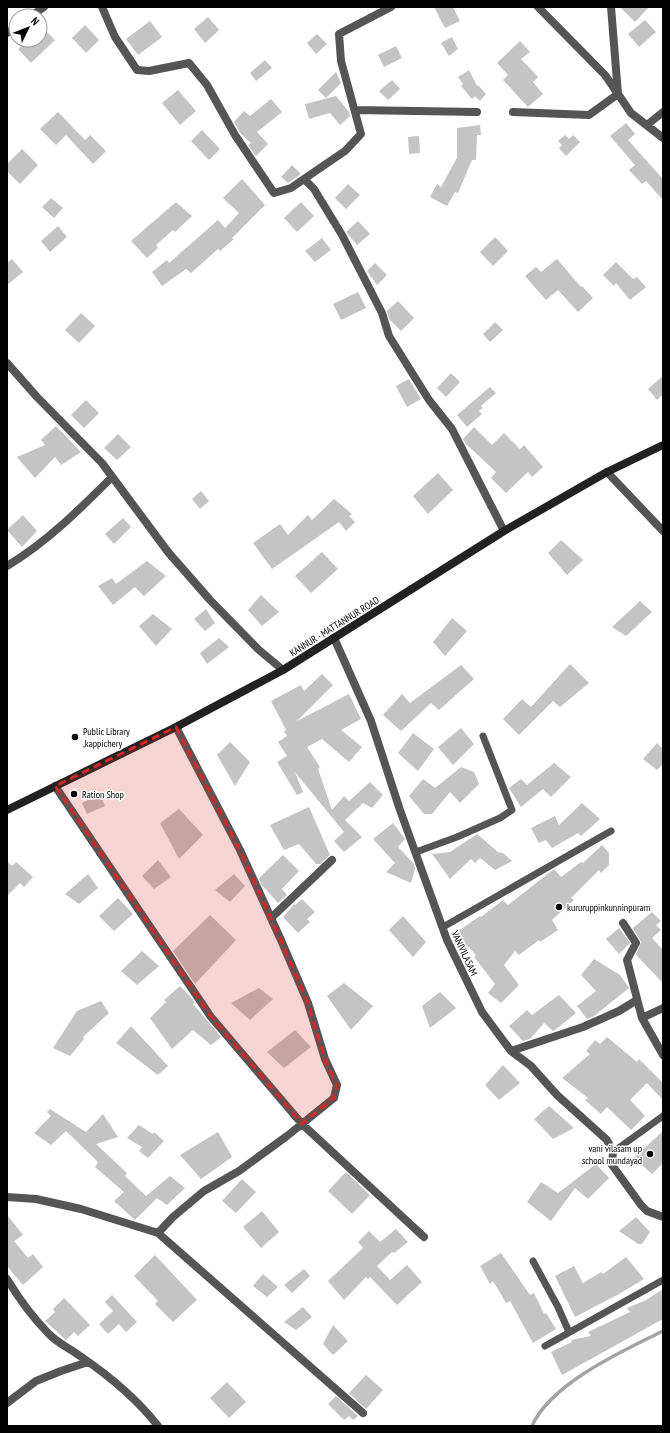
<svg xmlns="http://www.w3.org/2000/svg" width="670" height="1433" viewBox="0 0 670 1433" font-family="'PT Sans Narrow',sans-serif">
<style>
.lines{fill:none;stroke-linecap:round;stroke-linejoin:round}
.stream{stroke:#a3a3a3;stroke-width:3.5}
.building{fill:#c4c4c4}
.lane{stroke:#555;stroke-width:7}
.street{stroke:#555;stroke-width:8}
.secondary{stroke:#222;stroke-width:8}
.marked{fill:#d62828;fill-opacity:0.2;stroke:#d62828;stroke-width:3;stroke-dasharray:8 5;stroke-linejoin:round}
.poi-dot{fill:#000;stroke:#fff;stroke-width:1.5}
.labels{text-anchor:middle;stroke-width:3;stroke-linejoin:round;paint-order:stroke}
.street-label{font-size:10px;fill:#000;stroke:#fff}
.poi-label{font-size:10px;fill:#000;stroke:#fff;text-anchor:start}
</style>
<rect width="100%" height="100%" fill="#fff"/>
<g class="lines">
<path class="stream" d="M532 1426C551 1383 623 1351 663 1331"/>
</g>
<path class="building" d="M434 7H453L460 21 445 28Z
M620 7H649L635 22Z
M208 17 219 30 205 43 194 29Z
M645 20 656 32 639 47 628 34Z
M150 21 162 37 138 55 126 39Z
M40 25 55 40 31 63 18 49 28 40H40Z
M85 25 99 40 86 53 72 38Z
M317 34 327 44 316 54 307 43Z
M452 37 458 49 449 56 441 43Z
M520 41 530 52 521 59 538 77 533 82 543 94 528 107 503 80 508 75 497 63Z
M396 46 402 58 384 67 378 55Z
M265 60 272 68 256 81 250 73Z
M469 70 477 86 478 85 486 94 480 101 475 96 472 99 461 86 463 84 458 77Z
M336 72 341 83 326 98 318 90Z
M392 80 400 89 388 100 379 91Z
M178 90 196 111 180 125 162 103Z
M336 96 349 112 350 116 340 125 330 113 309 119 305 104Z
M271 99 282 112 257 132 268 144 256 156 248 145 251 143 241 134 234 122 244 111 250 116Z
M58 112 85 140 90 135 106 151 93 164 66 135 56 145 40 129Z
M626 123 635 134 628 140 663 179V200L646 181 642 184 629 170 635 165 610 136Z
M480 125 481 135H477L476 160H472L458 193 455 192 447 206 430 197 437 184 441 187 457 158V128Z
M202 130 220 149 209 160 191 141Z
M565 135 569 139 573 135 580 142 566 156 559 148 562 145 558 141Z
M419 136 420 153 409 154 408 137Z
M22 149 38 165 20 184 7 171V164Z
M292 165 301 174 288 183 281 177Z
M242 179 265 205 232 238 234 239 220 251 218 249 191 273 186 269 162 286 152 272 167 260 169 263 218 220 225 228 239 213 223 198Z
M348 184 360 195 346 209 335 198Z
M51 198 63 208 54 218 42 207Z
M176 202 192 216 175 232 173 230 156 245 158 248 147 258 131 241Z
M301 202 314 216 297 232 284 218Z
M358 221 370 234 357 245 346 232Z
M58 226 67 237 50 252 41 241Z
M495 237 508 251 493 266 480 252Z
M322 238 331 250 315 262 305 251Z
M12 259 23 272 7 285V263Z
M557 259 581 287 582 286 593 298 578 312 558 290 546 300 525 276 536 267 541 272Z
M616 262 633 279 637 277 646 287 630 300 616 283 614 286 603 275Z
M375 263 387 275 377 285 367 271Z
M358 292 366 308 341 320 333 304Z
M398 301 414 318 401 331 389 319 387 311Z
M81 313 95 326 79 343 65 330Z
M495 322 503 330 490 342 483 334Z
M451 373 460 382 446 397 437 388Z
M663 376V394L657 400 648 389Z
M409 379 421 399 407 407 396 386Z
M490 387 496 393 481 406 483 408 479 411 482 414 467 427 457 415Z
M86 400 99 413 84 428 71 415Z
M56 426 81 452 61 465 55 457 35 478 17 457 45 445 41 440Z
M474 427 492 445 504 433 520 449 524 445 543 467 532 477 528 472 506 493 491 478 496 472 466 444 463 439Z
M118 434 131 447 117 460 104 448Z
M438 473 453 490 428 514 413 496Z
M201 491 209 501 200 509 192 499Z
M334 499 352 514 349 516 355 522 346 531 339 522 272 569 253 543 280 524 288 535 308 515 312 520Z
M23 515 37 531 22 547 7 530Z
M123 518 131 527 114 544 105 534Z
M561 540 583 560 567 575 548 553Z
M322 552 338 569 311 593 295 576Z
M147 561 166 576 144 596 135 587 113 605 98 586 112 578 116 584Z
M261 595 279 612 262 626 248 610Z
M640 601 652 612 626 636 612 627Z
M206 609 215 623 205 631 194 619Z
M153 614 172 629 156 646 139 626Z
M452 618 467 631 445 656 433 642Z
M219 638 229 647 207 664 200 653Z
M570 664 589 683 560 707 553 701 519 735 503 719 522 699 531 707Z
M461 665 474 679 439 710 431 703 401 731 383 715 402 694 410 703Z
M322 674 333 685 297 721 349 694 361 719 341 730 362 747 349 762 322 739 307 747 320 767 318 769 332 810 344 796 349 801 370 782 383 795 372 808 363 803 345 820 362 837 344 852 334 841 344 832 295 772 303 792 297 795 277 762 287 756 278 742 287 736 284 731 286 730 271 701 301 685 304 691Z
M461 728 474 744 453 765 438 747Z
M413 733 434 749 418 771 398 753Z
M230 742 250 762 235 786 217 755Z
M657 743 663 749V764L657 770 643 759Z
M554 763 571 777 551 797 543 789 521 807 509 788 521 779 527 785Z
M461 767 474 772 479 784 460 803 450 792 432 814H424L409 796 423 779 435 788Z
M100 794 105 806 87 814 82 803Z
M582 803 600 819 581 836 578 833 552 848 546 840 539 843 531 828 555 816 559 825Z
M309 807 330 855 320 864H316L299 844 284 850 270 825Z
M179 809 203 835 179 859 160 823Z
M393 823 405 839 398 847 414 864 415 869 411 883 386 872 395 863 373 839Z
M477 834 498 852 503 853 512 861 495 870 480 858 475 863 471 859 450 879 432 854 450 852Z
M602 845 609 853V865L601 873 599 870 571 898 574 900 552 920 558 930 540 942 539 940 519 955 515 951 504 965 519 985 501 1003 488 993 495 984 474 957 476 955 455 933 480 916 481 917 503 900 508 905 554 869 561 877 581 862 583 863Z
M283 855 299 871 282 889 287 895 278 903 261 884 259 878Z
M158 860 171 877 154 889 142 876Z
M7 861 12 866 16 862 33 877 24 887 20 883 7 896Z
M88 874 98 888 79 904 65 894Z
M234 874 245 886 230 902 215 890Z
M118 898 133 914 114 931 99 916Z
M302 899 315 912 307 919 310 922 298 933 283 917 294 904 295 905Z
M652 912 661 921 656 925 661 930 652 938 663 950V983L636 955 641 942 633 928Z
M210 915 236 940 195 984 173 951Z
M403 916 426 942 413 957 389 930Z
M619 928 630 943 619 954 606 939Z
M142 951 159 966 137 985 121 971Z
M594 959 620 975 629 988 594 1016 587 1019 577 1006 596 991 581 975Z
M344 983 373 1006 351 1030 327 996Z
M180 986 189 995 195 1003 193 1004 221 1037 211 1045 193 1030 172 1049 150 1018 166 1002 164 1000Z
M259 988 273 999 250 1020 231 1003Z
M440 992 456 1008 430 1028 422 1006Z
M559 995 576 1013 555 1030 553 1031 544 1023 530 1039 523 1041 509 1026 527 1010 532 1015Z
M101 1001 109 1013 83 1037 84 1039 70 1056 53 1048 77 1011Z
M131 1026 168 1066 158 1075 116 1043Z
M295 1030 311 1047 284 1068 267 1052Z
M607 1037 637 1062 639 1059 663 1083V1100L647 1083 630 1100 645 1116 631 1130 607 1107 601 1114 585 1100 588 1098 562 1078 590 1054 586 1051 595 1040 600 1044Z
M503 1065 520 1083 499 1100 485 1085Z
M549 1106 574 1128 553 1139 534 1119Z
M50 1109 86 1132 103 1114 118 1137 96 1144 127 1173 125 1176 146 1196 170 1176 185 1188 167 1205 157 1198 135 1220 114 1201 124 1192 95 1167 98 1162 66 1131 51 1145 34 1133 51 1116 47 1112Z
M139 1125 153 1134 154 1132 164 1141 148 1158 139 1151 142 1147 127 1138Z
M663 1131V1163L652 1174 634 1158Z
M218 1132 232 1157 201 1179 180 1155Z
M596 1164 609 1178 588 1199 575 1188 551 1221 527 1202 541 1182 558 1193Z
M346 1172 370 1195 352 1214 328 1191Z
M242 1179 256 1192 236 1213 222 1201Z
M262 1211 279 1232 261 1248 243 1227Z
M7 1215 23 1235 14 1241 28 1258 33 1254 43 1267 23 1285 7 1266Z
M636 1217 650 1232 642 1244H638L619 1231Z
M396 1229 408 1242 394 1253 392 1252 377 1266 390 1280 407 1265 422 1282 397 1305 370 1277 368 1279 366 1277 344 1300 328 1281 363 1248 358 1242 369 1231 380 1242Z
M501 1253 530 1295 534 1293 544 1314 546 1313 556 1329 533 1343 510 1301 506 1303 493 1281 490 1284 480 1266Z
M155 1255 197 1300 173 1322 155 1304 158 1301 134 1276Z
M626 1257 644 1279 619 1294 575 1317 555 1276 574 1266 583 1283 601 1272 603 1274Z
M304 1269 310 1276 292 1293 284 1285Z
M263 1274 278 1287 267 1297 253 1286Z
M663 1289V1319L562 1375 551 1352 572 1342 571 1340 591 1336 588 1332 630 1312 627 1308 646 1300Z
M112 1295 137 1322 126 1332 119 1324 108 1334 99 1324 113 1311 105 1302Z
M64 1298 90 1325 78 1336 74 1332 66 1340 45 1321 55 1312 53 1309Z
M303 1307 312 1317 296 1330 284 1322Z
M333 1325 348 1341 333 1355 323 1344Z
M366 1375 383 1390 366 1409 349 1393Z
M227 1382 246 1402 229 1418 210 1398Z
M336 1396 358 1416 353 1420 349 1416 344 1420 328 1404Z"/>
<g class="lines">
<path class="lane" d="M416 852 457 837 500 818 512 810 483 736
M443 927 611 831
M613 1152 663 1116
M533 1261 558 1307 569 1332
M545 1346 663 1280"/>
<path class="street" d="M102 7 115 37 137 70 149 71 189 63 207 85 235 135 274 193 291 188 304 179 314 189 342 235 382 313 389 336 429 400 452 429 504 531
M538 7 605 75 631 113 663 138
M31 16 44 7
M7 33 16 27
M355 110 477 112
M513 112 589 115 618 94 611 7
M647 125 663 112
M304 179 345 151 361 134 341 61 339 34 391 7
M7 363 37 397 102 463 168 552 210 600 259 650 283 670
M607 472 663 531
M7 566C47 542 80 509 112 477
M334 638 371 721 400 810 447 940 482 1012 511 1051 531 1066 557 1095 607 1140 613 1152 612 1165 641 1205 647 1211 663 1217
M176 727 240 850 281 940 308 1003 325 1059 337 1085 334 1098 287 1136 239 1171 204 1191 173 1217 158 1233 363 1413
M55 786 211 1017 302 1124 424 1237
M271 918 332 860
M623 923 636 943 627 960 642 1018 663 1055
M642 1018 663 1008
M511 1051 583 1027 619 1011 637 1000
M7 1197 36 1199 81 1209 158 1233
M7 1279C18 1297 32 1317 48 1333 57 1343 69 1348 80 1356 108 1375 137 1399 158 1426
M7 1403 36 1381 61 1371 88 1362"/>
<path class="secondary" d="M7 810 176 727 283 670 504 531 607 472 663 445"/>
</g>
<path class="marked" d="M176 727 240 850 281 940 308 1003 325 1059 337 1085 334 1098 302 1124 211 1017 55 786Z"/>
<g class="poi-dot">
<circle cx="75" cy="737" r="4"/>
<circle cx="74" cy="794" r="4"/>
<circle cx="559" cy="907" r="4"/>
<circle cx="650" cy="1154" r="4"/>
</g>
<g class="labels">
<g class="street-label">
<text transform="translate(334 626) rotate(-32)" y="4">KANNUR - MATTANNUR ROAD</text>
<text transform="translate(465 953) rotate(65)" y="4">VANIVILASAM</text>
</g>
<g class="poi-label">
<text x="83" y="735">Public Library<tspan x="83" dy="12">,kappichery</tspan></text>
<text x="82" y="798">Ration Shop</text>
<text x="567" y="911">kururuppinkunninpuram</text>
<text x="642" y="1152" text-anchor="end">vani vilasam up<tspan x="642" dy="12">school mundayad</tspan></text>
</g>
</g>
<rect width="670" height="1433" fill="none" stroke="#000000" stroke-width="16"/>
<g transform="translate(28 28) rotate(47)"><circle r="19" fill="#ffffff" stroke="#999999"/>
<path d="M0-3L7 15L0 10L-7 15Z" fill="#000000"/>
<text y="-6" font-size="11" font-weight="bold" text-anchor="middle" fill="#000000">N</text>
</g>
</svg>
